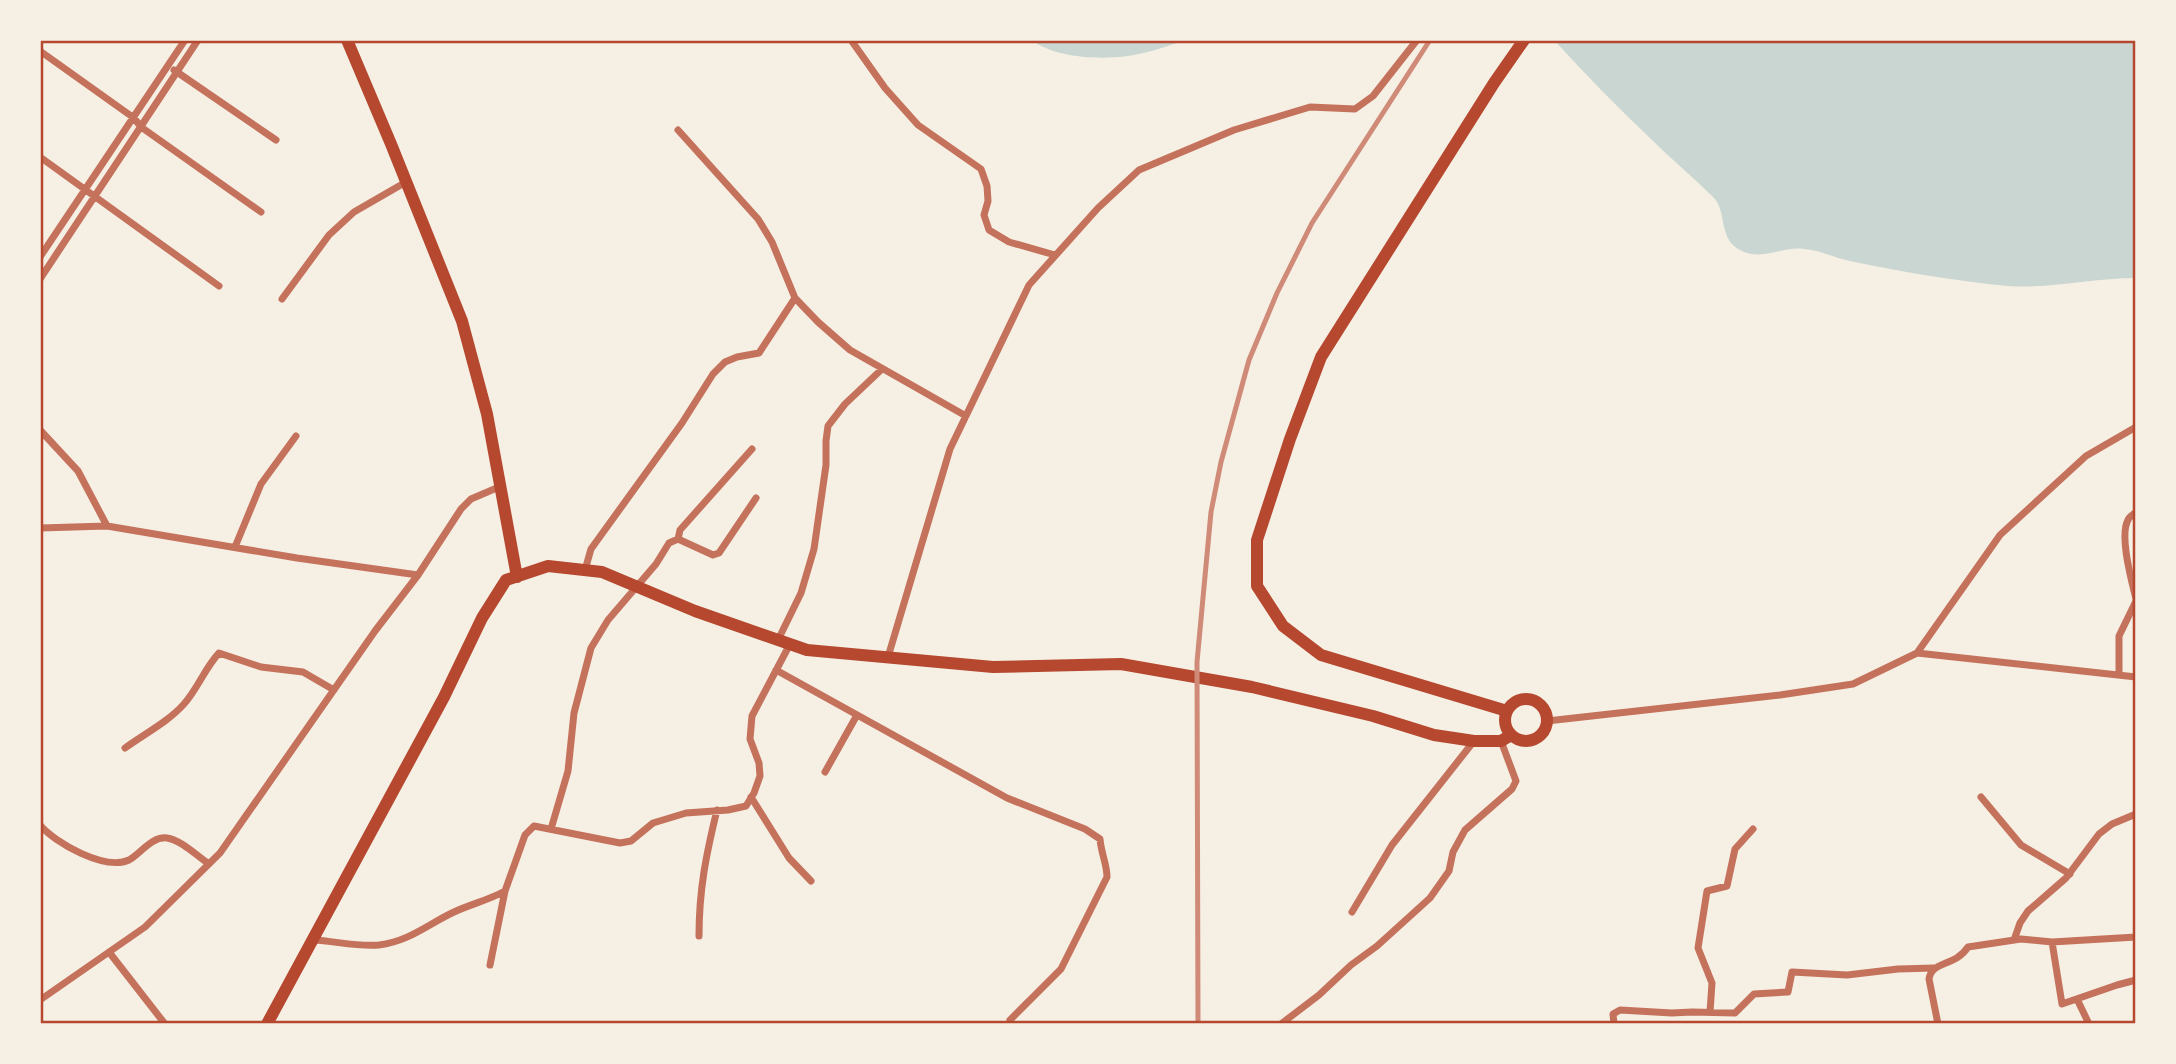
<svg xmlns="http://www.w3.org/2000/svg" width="2176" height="1064" viewBox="0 0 2176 1064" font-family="Manrope,sans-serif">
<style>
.water{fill:#c9d6d2}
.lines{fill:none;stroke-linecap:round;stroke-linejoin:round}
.minor{stroke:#c5725c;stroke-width:7}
.secondary{stroke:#b5482f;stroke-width:12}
.rail{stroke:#cf8b77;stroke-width:5}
.neatline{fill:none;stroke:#b5482f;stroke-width:2.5}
</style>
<rect width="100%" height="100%" fill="#f6efe4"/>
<path class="water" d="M1032 40H1185C1171 45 1157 50 1143 53 1113 61 1057 60 1032 40Z
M1554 40H2136V278C2093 278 2049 289 2008 286 1956 281 1902 272 1850 261 1835 258 1820 250 1804 249 1783 246 1763 261 1742 251 1717 240 1728 211 1713 197 1693 177 1671 159 1651 139 1617 107 1585 74 1554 40Z"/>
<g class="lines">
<path class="minor" d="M851 40 885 88 918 125 981 169 987 186 988 201 984 215 989 230 1009 242 1055 255
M40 51 134 118 141 127 261 212
M174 70 276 140
M678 130 758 219 772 242 795 298 818 322 850 350 966 416
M40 157 219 286
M40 257 185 40
M40 279 198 40
M282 299 329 235 354 212 406 182
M40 430 78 471 107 526
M2136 512C2133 515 2129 517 2128 520 2119 536 2132 582 2136 599
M40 528 107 526 297 558 418 575
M678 539 680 530 752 449
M235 547 261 484 296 436
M585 570 591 549 682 423 713 374 725 362 737 357 759 353 795 298
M778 640 801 593 814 549 826 465V441L828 426 845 404 882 369
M1917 653 2136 677
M888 657 950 449 1029 285 1098 208 1139 170 1234 130 1310 107 1355 109 1373 96 1417 40
M776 670 1007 798 1085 829 1100 839C1101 853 1107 864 1107 877L1061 969 1010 1020
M2119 675V636L2136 601
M1547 721 1780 695 1853 684 1917 653 2000 535 2086 456 2136 427
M125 748C144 734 168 722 184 704 198 688 205 668 219 653L261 667 303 672 334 690
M825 772 857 715
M751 797 789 858 811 881
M1981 797 2021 845 2070 874
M40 825C55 843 105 871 129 860 140 854 152 836 167 838 181 840 197 856 209 864
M551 829 568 771 574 713 591 648 608 620 656 564 669 543 678 539 713 555 719 553 756 498
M1352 912 1392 845 1474 741
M699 936C699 890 706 855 717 810
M313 940C335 941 357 947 379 945 410 941 428 924 454 912 471 904 489 900 505 891L525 835 534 826 620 843 631 841 653 823 686 813 728 810 746 806 754 793 760 776 759 763 750 739 752 716 790 644
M2014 940 2020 923 2028 911 2066 878 2099 834 2112 824 2136 814
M2052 942 2062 1004 2117 985 2136 980
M109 952 165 1024
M490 965 505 891
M2077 999 2089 1024
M40 1000 145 927 220 853 375 631 418 575 461 509 471 499 499 487
M1710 1012 1712 983 1698 948 1707 891 1727 886 1735 849 1753 829
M1281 1024 1319 995 1351 965 1377 946 1430 898 1449 871 1453 852 1465 830 1512 789 1516 781 1501 741
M1614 1024 1613 1014 1620 1010 1672 1013 1692 1012 1735 1013 1754 994 1788 992 1792 972 1847 975 1898 969 1934 968
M1938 1024 1929 979C1932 960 1955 967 1968 947L2021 939 2052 942 2136 937"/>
<path class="secondary" d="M347 40 391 144 462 321 487 414 517 577
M1505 720a21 21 0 1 1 42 0a21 21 0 1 1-42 0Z
M1507 711 1321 655 1283 626 1257 586V540L1290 439 1321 357 1494 83 1524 40
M267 1024 444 697 482 618 506 580 548 566 602 572 695 611 807 650 993 667 1121 664 1252 687 1373 716 1434 735 1474 741H1501L1511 735"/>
<path class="rail" d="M1198 1024 1197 662 1211 512 1221 462 1249 360 1277 293 1312 223 1430 40"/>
</g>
<rect width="2176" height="1064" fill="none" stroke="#f6efe4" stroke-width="84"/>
<rect x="42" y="42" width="2092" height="980" class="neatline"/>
</svg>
